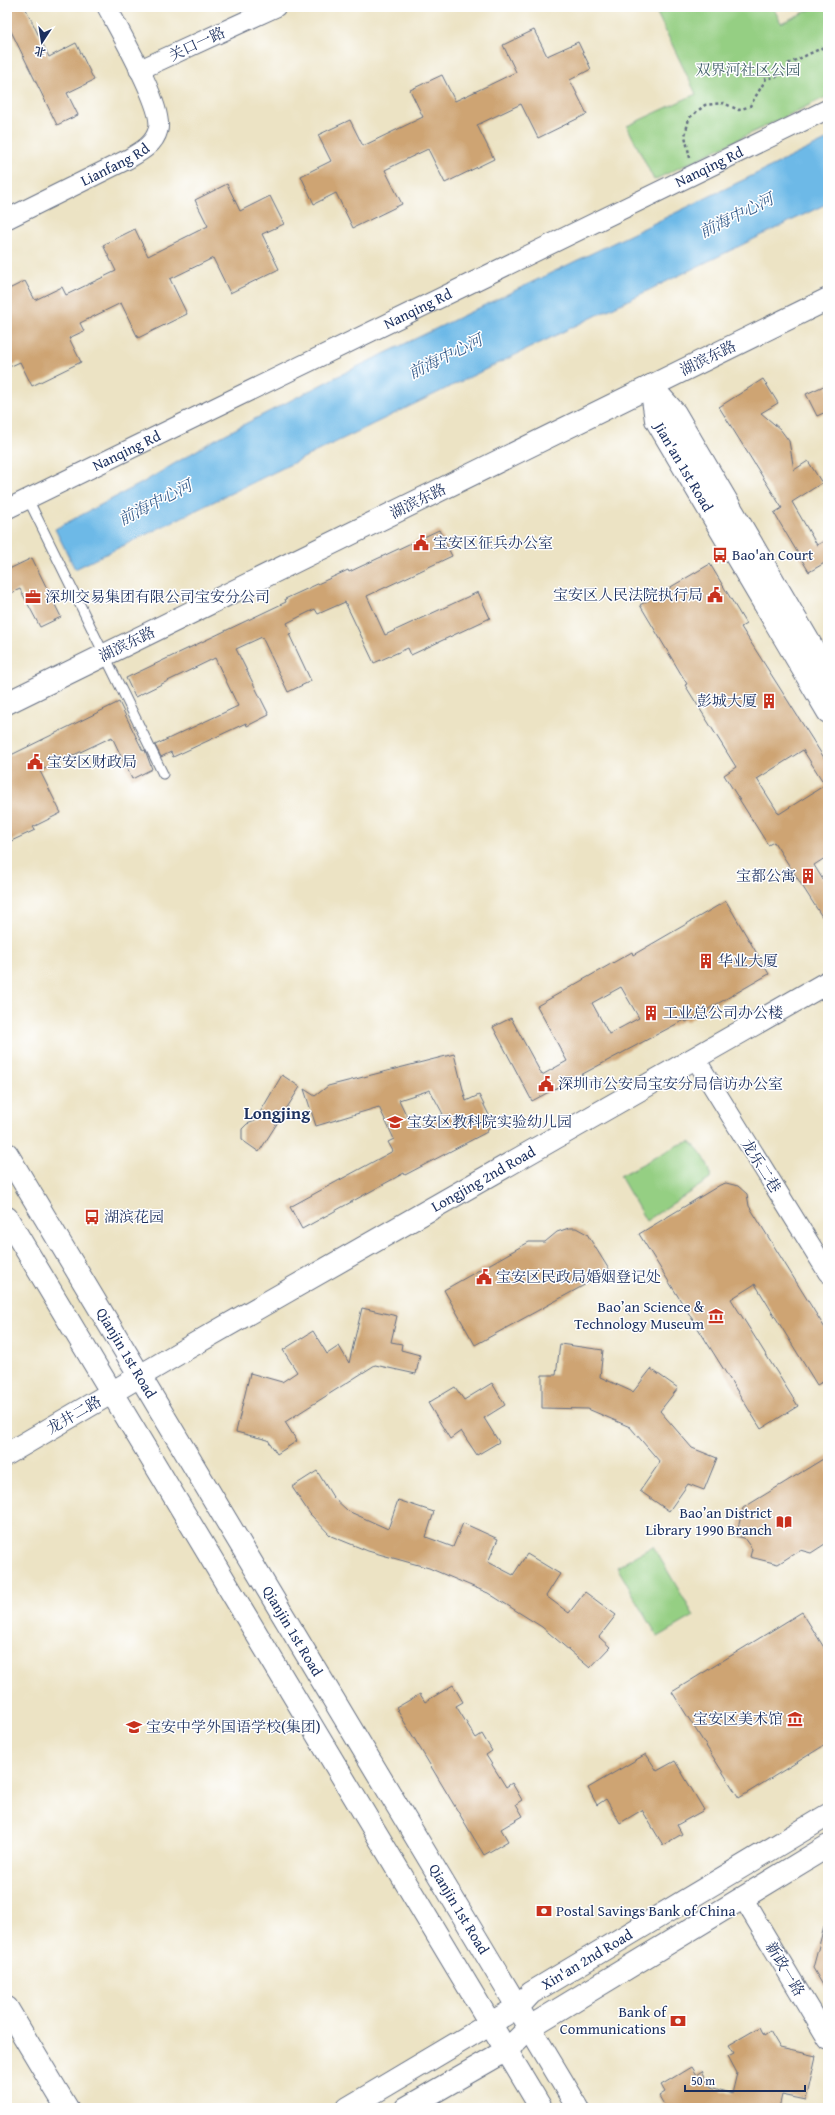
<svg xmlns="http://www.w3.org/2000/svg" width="835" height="2115" viewBox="0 0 835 2115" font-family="'Gentium Book Plus','Noto Serif SC',serif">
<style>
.green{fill:#95cf83;stroke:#587f70}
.water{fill:#6db9e7;stroke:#4474a2}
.building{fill:#cea473;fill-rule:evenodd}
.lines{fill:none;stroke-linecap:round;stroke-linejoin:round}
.service-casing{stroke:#646e82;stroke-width:11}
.minor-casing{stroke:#646e82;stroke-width:21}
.tertiary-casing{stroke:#646e82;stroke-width:24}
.secondary-casing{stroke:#646e82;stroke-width:24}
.primary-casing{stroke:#646e82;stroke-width:24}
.path{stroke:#646e82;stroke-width:2.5;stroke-dasharray:3 3;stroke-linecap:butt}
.service{stroke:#fff;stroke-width:9}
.minor{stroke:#fff;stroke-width:19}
.tertiary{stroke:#fff;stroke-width:22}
.secondary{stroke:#fff;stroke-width:22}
.primary{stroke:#fff;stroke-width:22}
.labels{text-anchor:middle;stroke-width:3;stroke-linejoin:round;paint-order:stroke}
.street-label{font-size:15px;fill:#1b2f5e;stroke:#fff}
.park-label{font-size:15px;fill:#405f69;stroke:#fff}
.poi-label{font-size:15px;fill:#1b2f5e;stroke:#fff;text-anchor:start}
.water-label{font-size:16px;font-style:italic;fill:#385f8e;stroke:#fff}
.quarter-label{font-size:17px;font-weight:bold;fill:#1b2f5e;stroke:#fff}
</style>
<rect width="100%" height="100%" fill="#fff"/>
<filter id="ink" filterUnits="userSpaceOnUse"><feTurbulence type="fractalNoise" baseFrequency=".025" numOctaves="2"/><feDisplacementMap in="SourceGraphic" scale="8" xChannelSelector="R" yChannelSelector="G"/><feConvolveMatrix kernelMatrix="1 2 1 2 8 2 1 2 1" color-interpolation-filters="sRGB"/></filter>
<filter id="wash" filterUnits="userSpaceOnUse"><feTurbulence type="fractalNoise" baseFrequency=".012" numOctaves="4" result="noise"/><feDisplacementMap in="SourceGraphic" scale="16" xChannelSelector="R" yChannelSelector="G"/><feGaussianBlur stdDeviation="0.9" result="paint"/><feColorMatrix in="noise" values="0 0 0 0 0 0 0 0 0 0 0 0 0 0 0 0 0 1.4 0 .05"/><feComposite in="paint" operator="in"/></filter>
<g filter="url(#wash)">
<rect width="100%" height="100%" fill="#ece3c4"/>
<path class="green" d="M654 7H773L781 23 816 7H828V96L654 180 627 126 696 94Z
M690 1142C699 1148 713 1168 710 1179L646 1221 620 1176 678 1145Z
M653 1546 694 1616 658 1637 617 1567Z"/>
<path class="water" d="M828 139V203L75 569 55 529 142 483 214 440 334 378Z"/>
<g id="blocks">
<path class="building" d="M7 7H25L49 57 76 43 94 80 67 93 78 115 57 125 7 23Z
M534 30 547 56 578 42 591 69 570 80 587 114 538 138 521 104 477 125 494 159 445 183 428 149 407 159 385 170 402 204 353 228 336 193 314 204 301 176 331 161 318 135 350 120 363 146 423 117 410 90 442 75 455 101 485 87 516 72 503 45Z
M227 184 240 211 270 196 284 224 262 234 279 269 230 293 213 258 170 279 187 314 138 338 121 303 80 323 84 331 69 338 81 362 32 386 20 362 7 368V290L25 281 35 300 62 287 66 295 116 271 103 245 135 229 148 256 208 226 195 200Z
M763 379 778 403 761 413 780 429 789 441 794 470 808 461 822 483 792 502 817 545 828 539V561L809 572 774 513 782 508 719 407Z
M828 384V411L817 416 806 394Z
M439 530 452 556 367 596 385 635 478 592 490 618 411 655 408 648 374 663 345 602 318 614 315 609 287 623 292 633 289 634 311 681 288 692 262 637 236 649 269 715 247 726 246 723 173 757 171 752 161 757 155 745 238 706 215 658 135 697 126 678 286 602 285 599 348 570 349 572Z
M32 558 61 617 40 627 20 589 7 595V570Z
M710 564 746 624 741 627 828 764V856L814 865 828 888V926L774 842 768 845 724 775 736 767 685 685 687 684 640 605ZM803 750 825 785 779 814 757 779Z
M119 702 143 751 145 750 152 769 132 779 112 737 40 771 61 813 33 827 35 830 7 843V757Z
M726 901 769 974 686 1022 684 1020 532 1101 493 1027 511 1018 542 1075 567 1061 537 1006 632 952 633 955ZM621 987 639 1018 609 1034 592 1003Z
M454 1054 466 1101 479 1095 492 1121 487 1132 405 1175 404 1173 302 1229 290 1207 393 1151 388 1142 394 1139 379 1107 316 1126 304 1089 315 1096 328 1086ZM430 1090 443 1114 413 1129 399 1100Z
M282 1075 300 1087 259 1152 242 1140V1129L247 1124 255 1121Z
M726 1183 738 1186 747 1194 749 1206 828 1333V1379L817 1385 755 1284 731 1299 798 1406 761 1429 639 1234 720 1185Z
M569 1228H576L587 1234 610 1271 475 1345 444 1290 529 1242H545L557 1232Z
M362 1308 397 1316 391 1342 402 1344 401 1350 420 1355 416 1374 375 1365 285 1422 297 1441 277 1454 268 1440 236 1432 250 1373 282 1382 297 1372 283 1350 313 1331 327 1354 339 1346 349 1363Z
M560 1344 603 1350 600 1377 633 1392 651 1369 678 1388 660 1411 692 1448 717 1458 704 1490 688 1484 669 1511 640 1491 660 1462 630 1427 588 1409 542 1408V1375H556Z
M492 1383 505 1405 484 1418 499 1442 477 1455 461 1431 450 1439 428 1403 455 1387 464 1400Z
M828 1456V1542L811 1553 800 1550 778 1564 750 1557 752 1549 744 1538 736 1536 743 1508Z
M317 1471 333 1497 348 1511 388 1529 398 1500 434 1512 426 1537 453 1547 463 1523 498 1539 488 1562 513 1575 527 1554 560 1574 546 1596 569 1613 585 1592 616 1615 599 1637 610 1647 590 1668 542 1627 488 1593 429 1568 368 1551 331 1536 310 1514 292 1487Z
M802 1612 828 1654V1743L739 1798 672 1692Z
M453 1685 463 1702 456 1706 476 1738 482 1734 492 1751 486 1755 506 1787 512 1783 522 1800 516 1804 523 1816 501 1829 508 1841 484 1855 396 1708 420 1694 425 1702Z
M646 1754 657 1771 675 1761 704 1810 677 1825 682 1834 663 1845 642 1810 620 1823 606 1799 597 1805 588 1788Z
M824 1927H828V1994L813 1968Z
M760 2027 764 2035 770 2031 780 2048 816 2056 806 2100 782 2095 779 2108H666L659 2096 665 2092 661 2085 691 2067 696 2075 702 2071 711 2087 732 2094 737 2073 728 2056 734 2053 729 2045Z"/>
</g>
</g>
<g filter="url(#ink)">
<use href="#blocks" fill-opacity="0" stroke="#646e82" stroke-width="1"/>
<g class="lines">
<defs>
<path id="service" d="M28 499 163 774"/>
<g id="minor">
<path d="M139 70 276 7"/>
<path id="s1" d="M7 219 128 159C140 152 154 145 158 130 165 109 119 30 107 7"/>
<path id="s2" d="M7 509 828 109"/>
<path d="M695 1058 828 1273"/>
<path d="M743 1898 828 2040"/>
</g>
<g id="tertiary">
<path id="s3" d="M7 1454 186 1349 828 982"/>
<path d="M7 2008 67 2108"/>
</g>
<g id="secondary">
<path id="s4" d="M651 386 656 420 828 712"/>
<path d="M651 386 675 413 828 674"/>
<path d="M7 703 828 299"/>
</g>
<g id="primary">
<path id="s5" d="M7 1154 578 2108"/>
<path d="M7 1218 541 2108"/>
<path id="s6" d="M348 2108 518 2007 531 1993 828 1815"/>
<path d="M406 2108 507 2050 530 2027 828 1846"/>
</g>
</defs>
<use href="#service" class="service-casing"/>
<use href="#minor" class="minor-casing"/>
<use href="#tertiary" class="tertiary-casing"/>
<use href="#secondary" class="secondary-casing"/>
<use href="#primary" class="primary-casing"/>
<path class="path" d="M788 64 828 45
M690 158 685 136 689 118 705 105 723 103 739 110 750 106 766 79 792 72"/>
<use href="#service" class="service"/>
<use href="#minor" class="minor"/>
<use href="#tertiary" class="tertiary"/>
<use href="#secondary" class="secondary"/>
<use href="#primary" class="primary"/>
</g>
</g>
<defs>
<symbol id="civic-bare" viewBox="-9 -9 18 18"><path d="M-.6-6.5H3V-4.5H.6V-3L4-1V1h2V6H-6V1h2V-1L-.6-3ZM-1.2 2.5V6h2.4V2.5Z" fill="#c8321e" stroke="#fff" stroke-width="2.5" paint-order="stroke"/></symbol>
<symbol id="bus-bare" viewBox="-9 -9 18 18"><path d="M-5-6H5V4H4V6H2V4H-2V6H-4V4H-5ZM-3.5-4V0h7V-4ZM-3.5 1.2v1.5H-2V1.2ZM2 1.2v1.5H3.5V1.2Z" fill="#c8321e" stroke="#fff" stroke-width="2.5" paint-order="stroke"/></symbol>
<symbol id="office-bare" viewBox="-9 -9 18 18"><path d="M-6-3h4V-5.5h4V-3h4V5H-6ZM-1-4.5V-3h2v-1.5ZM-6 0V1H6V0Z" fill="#c8321e" stroke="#fff" stroke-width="2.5" paint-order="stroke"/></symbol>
<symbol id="building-bare" viewBox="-9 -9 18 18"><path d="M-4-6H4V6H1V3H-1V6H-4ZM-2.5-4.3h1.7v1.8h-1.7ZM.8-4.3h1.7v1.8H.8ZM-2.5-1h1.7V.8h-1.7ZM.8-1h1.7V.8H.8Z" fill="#c8321e" stroke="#fff" stroke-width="2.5" paint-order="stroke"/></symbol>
<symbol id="school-bare" viewBox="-9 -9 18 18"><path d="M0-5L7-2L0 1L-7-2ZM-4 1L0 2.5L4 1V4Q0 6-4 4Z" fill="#c8321e" stroke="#fff" stroke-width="2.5" paint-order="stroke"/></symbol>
<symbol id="museum-bare" viewBox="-9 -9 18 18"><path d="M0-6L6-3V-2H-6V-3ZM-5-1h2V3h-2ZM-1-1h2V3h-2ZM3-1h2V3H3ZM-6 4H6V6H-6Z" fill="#c8321e" stroke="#fff" stroke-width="2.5" paint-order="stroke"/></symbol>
<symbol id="library-bare" viewBox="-9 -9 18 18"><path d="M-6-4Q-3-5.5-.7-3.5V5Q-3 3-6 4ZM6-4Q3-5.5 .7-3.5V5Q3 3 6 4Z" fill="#c8321e" stroke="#fff" stroke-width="2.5" paint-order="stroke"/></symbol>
<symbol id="bank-bare" viewBox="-9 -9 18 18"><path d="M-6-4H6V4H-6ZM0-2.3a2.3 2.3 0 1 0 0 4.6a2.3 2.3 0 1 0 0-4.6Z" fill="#c8321e" stroke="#fff" stroke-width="2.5" paint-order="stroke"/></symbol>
</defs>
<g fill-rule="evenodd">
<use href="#civic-bare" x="410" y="532" width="22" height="22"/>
<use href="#bus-bare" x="709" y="544" width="22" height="22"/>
<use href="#civic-bare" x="704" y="584" width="22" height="22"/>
<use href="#office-bare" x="22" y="586" width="22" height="22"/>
<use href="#building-bare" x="758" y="690" width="22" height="22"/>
<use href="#civic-bare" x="24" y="751" width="22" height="22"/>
<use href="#building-bare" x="797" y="865" width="22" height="22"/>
<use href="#building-bare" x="695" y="950" width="22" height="22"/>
<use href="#building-bare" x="640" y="1002" width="22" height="22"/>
<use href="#civic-bare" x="535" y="1073" width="22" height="22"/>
<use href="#school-bare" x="384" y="1111" width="22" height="22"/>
<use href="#bus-bare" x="81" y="1206" width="22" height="22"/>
<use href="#civic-bare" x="473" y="1266" width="22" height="22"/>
<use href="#museum-bare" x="705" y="1305" width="22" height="22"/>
<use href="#library-bare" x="773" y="1511" width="22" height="22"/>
<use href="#museum-bare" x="784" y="1708" width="22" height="22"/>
<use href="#school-bare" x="123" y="1716" width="22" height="22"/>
<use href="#bank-bare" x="533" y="1900" width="22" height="22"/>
<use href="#bank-bare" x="667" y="2010" width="22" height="22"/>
</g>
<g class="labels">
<g class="street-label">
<text transform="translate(197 44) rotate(-25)" y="5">关口一路</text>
<text dy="5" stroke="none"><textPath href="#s1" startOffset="121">Lianfang Rd</textPath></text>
<text dy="5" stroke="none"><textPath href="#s2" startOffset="781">Nanqing Rd</textPath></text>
<text dy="5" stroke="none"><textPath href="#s2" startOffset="457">Nanqing Rd</textPath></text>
<text transform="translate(708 358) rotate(-26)" y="5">湖滨东路</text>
<text dy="5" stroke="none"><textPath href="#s2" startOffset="133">Nanqing Rd</textPath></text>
<text dy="5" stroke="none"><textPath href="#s4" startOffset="89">Jian'an 1st Road</textPath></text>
<text transform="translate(418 501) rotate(-26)" y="5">湖滨东路</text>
<text transform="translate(127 644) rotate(-26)" y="5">湖滨东路</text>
<text transform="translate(761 1166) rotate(58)" y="5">龙乐二巷</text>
<text dy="5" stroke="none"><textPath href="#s3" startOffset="550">Longjing 2nd Road</textPath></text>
<text dy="5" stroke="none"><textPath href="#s5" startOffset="232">Qianjin 1st Road</textPath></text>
<text transform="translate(74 1415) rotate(-30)" y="5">龙井二路</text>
<text dy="5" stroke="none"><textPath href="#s5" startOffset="556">Qianjin 1st Road</textPath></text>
<text dy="5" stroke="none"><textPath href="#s5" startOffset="880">Qianjin 1st Road</textPath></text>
<text dy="5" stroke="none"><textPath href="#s6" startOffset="282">Xin'an 2nd Road</textPath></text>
<text transform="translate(785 1969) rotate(59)" y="5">新政一路</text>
</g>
<g class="park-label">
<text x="748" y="75">双界河社区公园</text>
</g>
<g class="poi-label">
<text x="433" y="548">宝安区征兵办公室</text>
<text x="732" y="560">Bao'an Court</text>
<text x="703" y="600" text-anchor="end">宝安区人民法院执行局</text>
<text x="45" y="602">深圳交易集团有限公司宝安分公司</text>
<text x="757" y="706" text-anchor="end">彭城大厦</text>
<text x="47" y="767">宝安区财政局</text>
<text x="796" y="881" text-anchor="end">宝都公寓</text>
<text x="718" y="966">华业大厦</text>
<text x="663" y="1018">工业总公司办公楼</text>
<text x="558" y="1089">深圳市公安局宝安分局信访办公室</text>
<text x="407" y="1127">宝安区教科院实验幼儿园</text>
<text x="104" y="1222">湖滨花园</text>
<text x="496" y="1282">宝安区民政局婚姻登记处</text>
<text x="704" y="1312" text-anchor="end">Bao’an Science &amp;<tspan x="704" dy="17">Technology Museum</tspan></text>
<text x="772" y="1518" text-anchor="end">Bao’an District<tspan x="772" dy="17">Library 1990 Branch</tspan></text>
<text x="783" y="1724" text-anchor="end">宝安区美术馆</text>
<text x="146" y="1732">宝安中学外国语学校(集团)</text>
<text x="556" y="1916">Postal Savings Bank of China</text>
<text x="666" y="2017" text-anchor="end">Bank of<tspan x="666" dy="17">Communications</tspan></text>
</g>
<g class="water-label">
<text transform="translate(736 215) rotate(-26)" y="6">前海中心河</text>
<text transform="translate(445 356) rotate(-26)" y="6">前海中心河</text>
<text transform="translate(155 502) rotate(-27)" y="6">前海中心河</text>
</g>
<g class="quarter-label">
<text x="277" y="1119">Longjing</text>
</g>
</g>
<rect width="835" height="2115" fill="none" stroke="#fff" stroke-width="24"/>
<g transform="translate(42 42) rotate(192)" stroke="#ffffff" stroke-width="3" paint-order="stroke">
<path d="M0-3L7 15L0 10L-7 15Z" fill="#1b2f5e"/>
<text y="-6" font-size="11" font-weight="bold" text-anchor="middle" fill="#1b2f5e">北</text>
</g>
<path d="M685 2085v6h120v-6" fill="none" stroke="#1b2f5e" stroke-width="2"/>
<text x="691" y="2085" font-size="12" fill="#1b2f5e" stroke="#ffffff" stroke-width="3" paint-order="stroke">50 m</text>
</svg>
